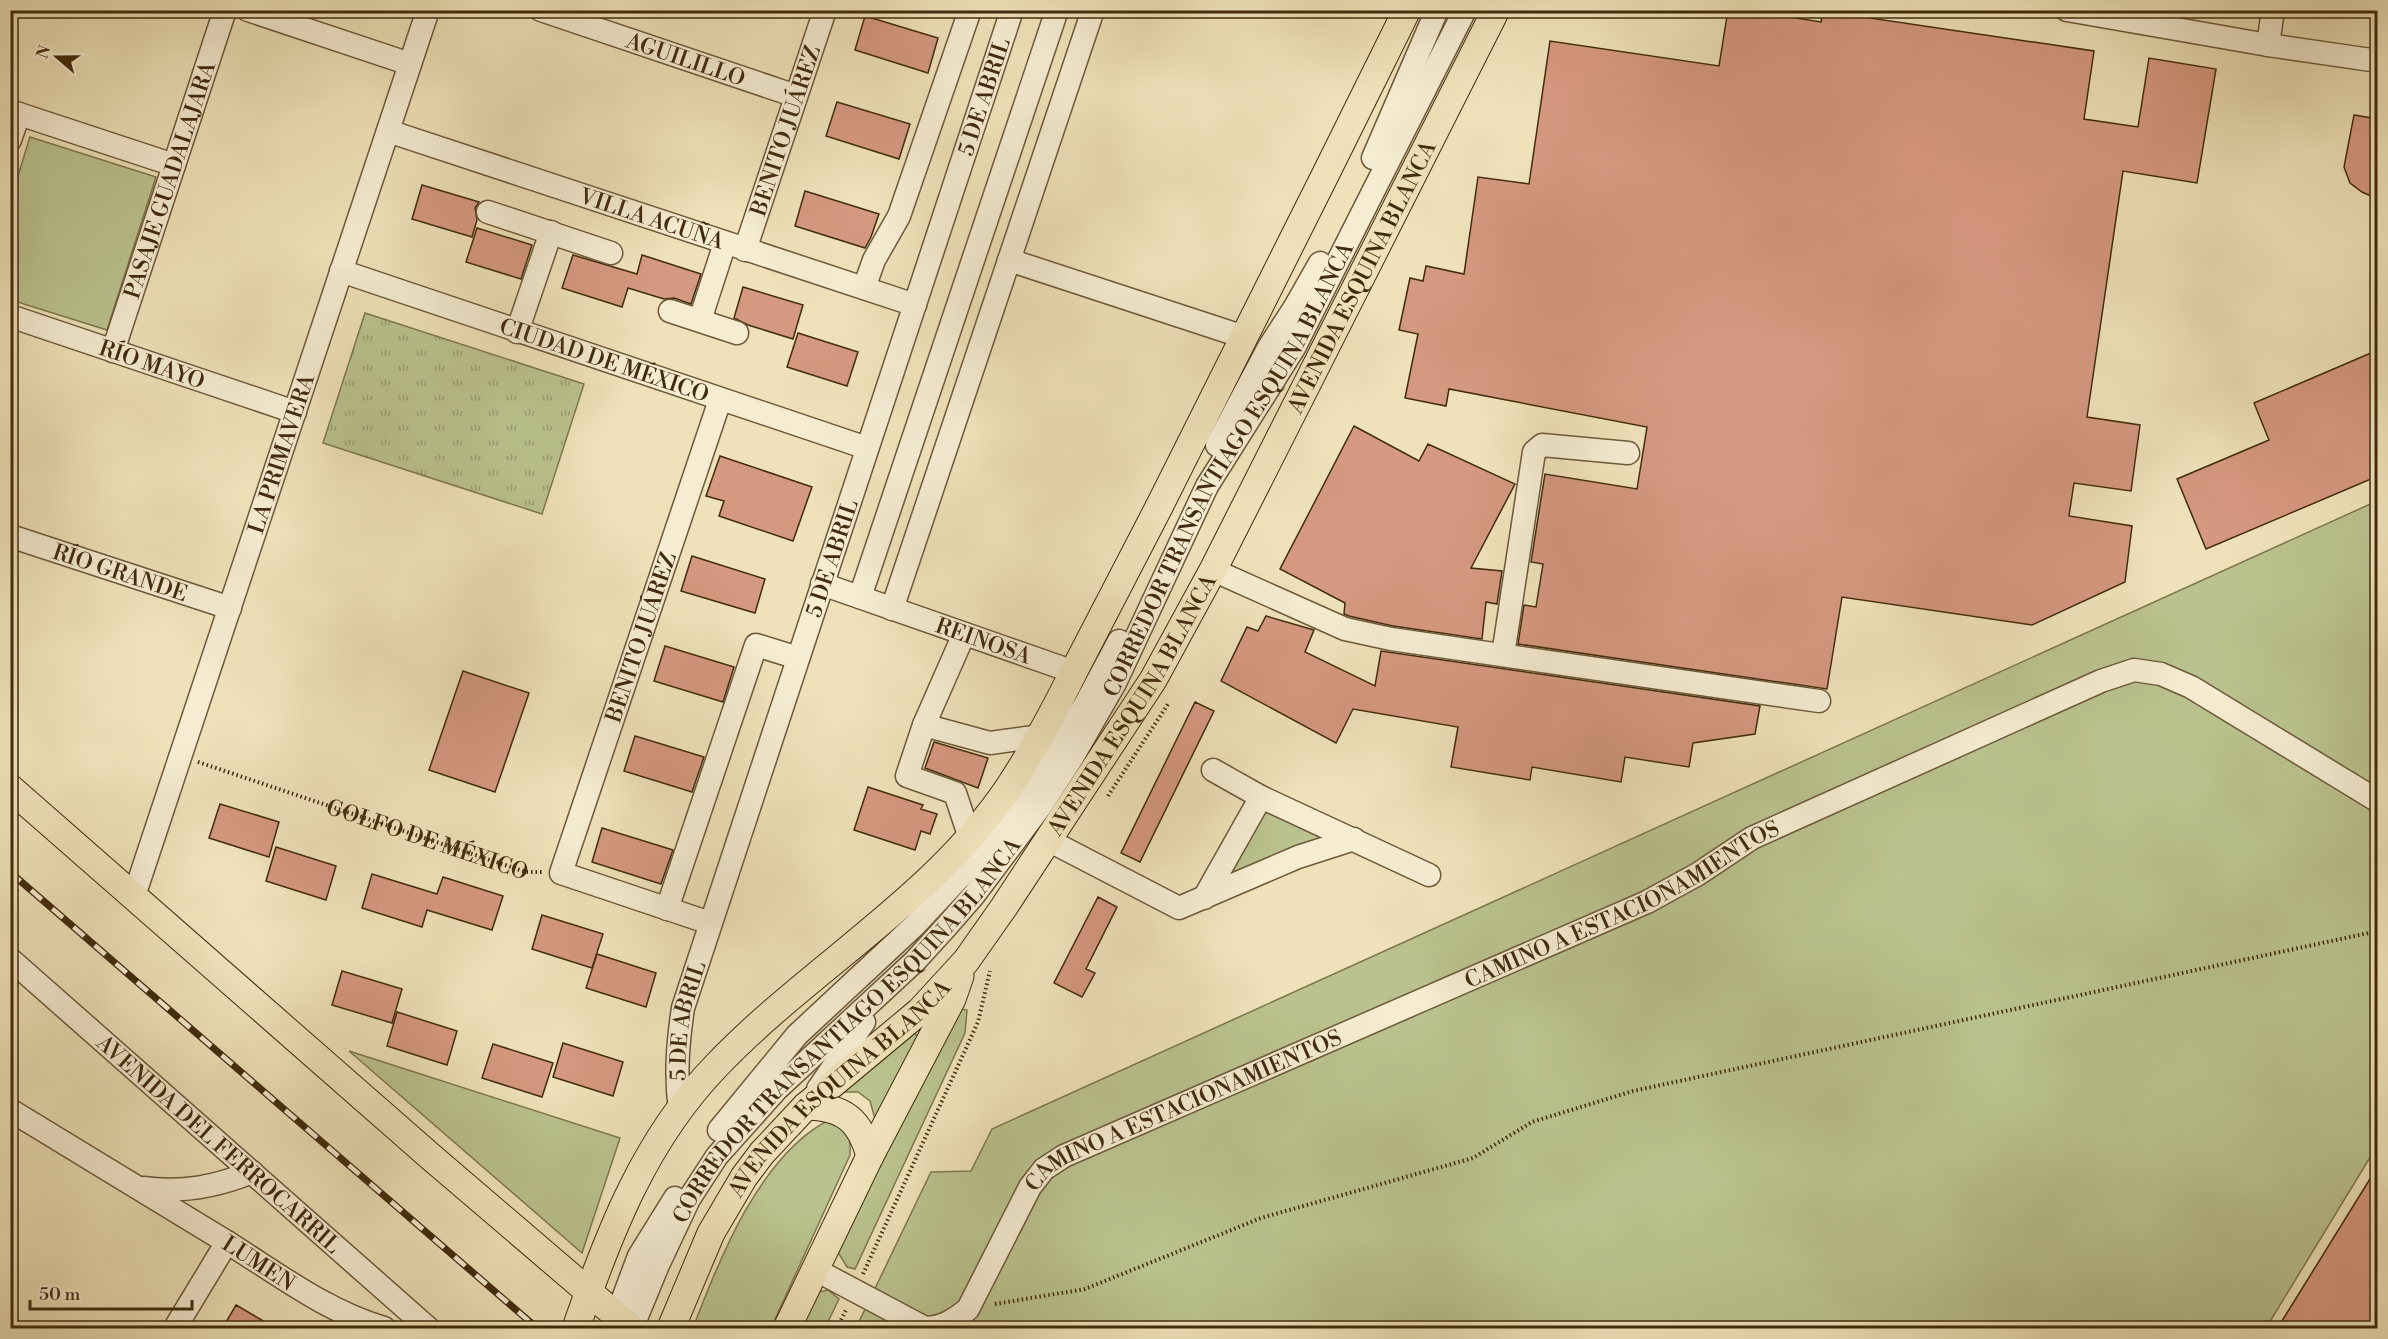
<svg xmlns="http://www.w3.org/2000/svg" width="2388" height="1339" viewBox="0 0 2388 1339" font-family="'Libre Bodoni',serif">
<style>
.grass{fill:#bac38f;stroke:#7e774e;stroke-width:1.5}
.park{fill:url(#park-tufts);stroke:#7e774e;stroke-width:1.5}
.building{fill:#d59880;stroke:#412b0e;stroke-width:1.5}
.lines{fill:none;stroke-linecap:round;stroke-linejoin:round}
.minor-casing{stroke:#6c5939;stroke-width:25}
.major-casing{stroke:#412b0e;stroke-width:29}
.path{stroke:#412b0e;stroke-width:4;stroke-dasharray:1.5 3;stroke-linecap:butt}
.minor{stroke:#f5ecd2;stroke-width:22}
.major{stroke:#efe2ba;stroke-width:27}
.rail-casing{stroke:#412b0e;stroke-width:7}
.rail{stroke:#f5ecd2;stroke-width:4.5;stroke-dasharray:14;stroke-linecap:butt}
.labels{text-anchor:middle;stroke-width:5;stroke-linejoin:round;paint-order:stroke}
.street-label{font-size:22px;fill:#412b0e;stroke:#f5ecd2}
</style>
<defs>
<pattern id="park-tufts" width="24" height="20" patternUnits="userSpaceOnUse" patternTransform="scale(1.5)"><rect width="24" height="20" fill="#bac38f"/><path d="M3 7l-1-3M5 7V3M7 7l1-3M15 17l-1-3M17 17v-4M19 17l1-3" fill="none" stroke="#999f73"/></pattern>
</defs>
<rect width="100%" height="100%" fill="#efe2ba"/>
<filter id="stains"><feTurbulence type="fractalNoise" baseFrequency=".00333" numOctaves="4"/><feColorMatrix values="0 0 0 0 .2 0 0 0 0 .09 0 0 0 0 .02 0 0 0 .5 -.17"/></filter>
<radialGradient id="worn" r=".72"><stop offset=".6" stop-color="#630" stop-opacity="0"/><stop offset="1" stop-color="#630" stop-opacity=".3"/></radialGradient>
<path class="grass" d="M30 137 156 177 107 330 11 300V198Z
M2377 501V1146L2266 1328H856L931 1172 971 1171 992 1129Z
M1265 809 1331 836 1225 882Z
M951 1007 967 1010 965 1033 855 1269 847 1267 836 1249Z
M913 1031 919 1038 875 1119 870 1101 858 1092H843Z
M349 1051 620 1138 582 1253Z
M831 1119C849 1129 851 1136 850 1155L771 1328H693C719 1259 761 1153 831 1119Z
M828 1290 839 1299 825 1328H798L814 1293Z"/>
<path class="park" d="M365 313 584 384 542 514 323 443Z"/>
<path class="building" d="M1728 10H1744L1821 22 1823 11 2094 51 2084 119 2138 127 2149 58 2216 69 2197 183 2123 171 2087 417 2140 425 2131 491 2074 483 2069 516 2132 526 2125 582 2032 625 1842 597 1827 689 1518 644 1524 605 1536 607 1543 564 1531 562 1545 474 1637 489 1647 427 1449 389 1446 406 1405 398 1418 334 1399 330 1410 278 1423 281 1426 266 1464 274 1478 177 1529 184 1550 41 1719 66Z
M865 16 938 38 928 73 855 50Z
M837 102 910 124 899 159 826 136Z
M2354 115 2378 119V199L2362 192 2350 183 2344 167Z
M422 185 479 202 475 208 477 220 472 237 412 219Z
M805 191 879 214 871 237 865 248 795 226Z
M477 228 532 245 521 279 466 262Z
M573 255 637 274 642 255 701 274 691 304 674 298 664 299 628 288 622 307 562 288Z
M743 287 803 305 793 339 748 325 734 318Z
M798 333 858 352 847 386 787 367Z
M2378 350V476L2206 549 2177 479 2269 440 2254 403Z
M1354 426 1419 461 1428 444 1515 484 1471 568 1502 571 1497 604 1486 602 1482 639 1393 626 1349 616 1344 614 1345 603 1280 569Z
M720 456 812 487 793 541 719 516 724 501 706 496Z
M692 556 765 579 755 613 681 591Z
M1266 616 1314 630 1305 652 1375 686 1381 651 1760 706 1755 734 1693 743 1689 767 1625 757 1621 782 1532 767 1530 780 1451 767 1458 727 1353 709 1336 743 1221 681 1247 627 1258 631Z
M665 646 734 667 723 702 654 681Z
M463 671 529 693 495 792 429 770Z
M1195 702 1214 711 1140 862 1121 853Z
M635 736 704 757 692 792 624 771Z
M934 742 988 758 978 788 925 768Z
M868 787 923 805 921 809 937 814 930 834 921 831 915 850 854 830Z
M220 804 279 822 269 857 209 838Z
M602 828 673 850 661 884 592 862Z
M276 847 336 866 326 900 266 881Z
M372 874 437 894 443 877 503 896 492 930 427 910 422 927 362 908Z
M1098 897 1117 907 1086 969 1095 973 1082 997 1054 983Z
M542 915 603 934 592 968 532 949Z
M597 954 656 973 646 1007 586 988Z
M342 971 402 989 392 1023 332 1005Z
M397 1012 457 1031 447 1065 387 1046Z
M563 1043 623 1062 613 1096 553 1077Z
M493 1044 553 1063 542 1097 482 1078Z
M2378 1166V1329H2277Z
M236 1305 277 1329H222Z"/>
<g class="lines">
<defs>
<g id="minor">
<path d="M248 10 410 64"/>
<path id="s2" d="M541 10 796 96"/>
<path d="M2067 10 2268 45 2378 61"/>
<path d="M2268 45 2273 10"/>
<path d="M10 111 174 165"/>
<path id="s3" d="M388 131 915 305"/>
<path d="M10 140 19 114"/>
<path d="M1373 158 1437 10"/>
<path d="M488 212 611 253"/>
<path id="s4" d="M745 250 825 10"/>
<path d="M1009 260 1244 337"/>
<path id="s5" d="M341 271 867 448"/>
<path d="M864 288 874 260 899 216 970 10"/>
<path d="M670 311 737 333"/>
<path id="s6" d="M10 316 295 412"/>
<path d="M700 320 725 243"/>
<path d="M517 332 551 232"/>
<path id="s7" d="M113 351 225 10"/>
<path d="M1217 445 1269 347 1295 307 1320 263"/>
<path id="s8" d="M10 536 230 608"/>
<path d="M1213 570 1345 629 1391 639 1819 701"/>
<path id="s9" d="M822 584 1074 672"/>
<path d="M860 597 1057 10"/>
<path d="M892 609 1093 10"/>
<path d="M964 634 924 725 990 743 1041 736"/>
<path d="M1503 655 1534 452 1542 445 1628 453"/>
<path d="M924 725 907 776 955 793 970 838"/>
<path d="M1213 770 1261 797 1429 875"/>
<path d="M1048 840 1179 908 1298 857 1354 839"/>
<path id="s10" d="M134 896 428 10"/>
<path d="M1204 898 1261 797"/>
<path d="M667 909 756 645 798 658"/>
<path id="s11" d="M710 923 561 873 720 400"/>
<path id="s12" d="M10 959 428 1328"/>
<path d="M818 1089 864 1022"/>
<path id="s13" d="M10 1110C82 1154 154 1197 225 1241 277 1273 325 1311 384 1328"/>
<path id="s14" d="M680 1110C675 1075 678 1042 683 1008L1012 10"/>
<path d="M719 1130 797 1035 915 925 987 848 1038 781 1086 703 1119 641"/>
<path d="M143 1188C182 1193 216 1187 252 1172"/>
<path d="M816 1270 925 1328"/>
<path d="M175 1328 227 1242"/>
<path d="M612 1328 639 1256 675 1198"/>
<path id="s15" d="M632 1328 658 1265 689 1199 717 1156 777 1089 915 961 946 927 974 895 1041 806 1072 758 1115 683 1207 486 1294 348 1465 10"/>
<path id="s16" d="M926 1328C944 1327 954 1320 968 1309L1030 1187 1044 1169 1064 1156 1647 902 1698 874 1752 838 2101 681 2134 670 2161 674 2191 687 2378 801"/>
</g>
<g id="major">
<path d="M10 788 431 1157 631 1328"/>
<path d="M806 1106C844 1107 860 1120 870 1156"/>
<path d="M576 1328C609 1233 645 1139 717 1065 810 968 933 900 1009 787 1034 749 1055 710 1075 669 1103 615 1131 561 1159 507 1242 342 1325 176 1407 10"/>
<path id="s17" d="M671 1328 711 1233 744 1177 762 1153 806 1106 920 1011 966 961 1004 907 1153 680 1213 570 1496 10"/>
<path d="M787 1328 870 1156 952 999 960 976"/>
</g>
</defs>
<use href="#minor" class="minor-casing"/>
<use href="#major" class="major-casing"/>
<g class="path">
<path id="s1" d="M198 762 526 872H542"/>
<path d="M1108 796 1168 704"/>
<path d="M863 1274 978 1022 990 971"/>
<path d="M995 1304 1085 1289 1261 1218 1473 1158 1532 1122 1633 1091 2378 931"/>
<path d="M837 1328 846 1310"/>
</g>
<use href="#minor" class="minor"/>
<use href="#major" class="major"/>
<defs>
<path id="rail" d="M10 872 537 1328"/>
</defs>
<use href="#rail" class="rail-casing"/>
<use href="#rail" class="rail"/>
</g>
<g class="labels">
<g class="street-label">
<text dy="8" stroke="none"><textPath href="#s2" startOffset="153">AGUILILLO</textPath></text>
<text dy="8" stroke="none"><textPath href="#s14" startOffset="1062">5 DE ABRIL</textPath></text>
<text dy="8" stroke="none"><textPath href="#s4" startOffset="126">BENITO JUÁREZ</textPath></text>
<text dy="8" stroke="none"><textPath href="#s7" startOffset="180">PASAJE GUADALAJARA</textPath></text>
<text dy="8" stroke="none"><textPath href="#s3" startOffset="278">VILLA ACUÑA</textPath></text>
<text dy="8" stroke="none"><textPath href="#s17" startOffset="1270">AVENIDA ESQUINA BLANCA</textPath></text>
<text dy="8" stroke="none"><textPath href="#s5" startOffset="278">CIUDAD DE MÉXICO</textPath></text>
<text dy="8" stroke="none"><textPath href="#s6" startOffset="150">RÍO MAYO</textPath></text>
<text dy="8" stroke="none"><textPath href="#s10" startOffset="466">LA PRIMAVERA</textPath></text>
<text dy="8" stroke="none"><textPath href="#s15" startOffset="1056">CORREDOR TRANSANTIAGO ESQUINA BLANCA</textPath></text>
<text dy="8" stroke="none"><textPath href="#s14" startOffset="576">5 DE ABRIL</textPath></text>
<text dy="8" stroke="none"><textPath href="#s8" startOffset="116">RÍO GRANDE</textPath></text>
<text dy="8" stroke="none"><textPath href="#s11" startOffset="406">BENITO JUÁREZ</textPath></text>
<text dy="8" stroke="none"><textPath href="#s9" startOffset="171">REINOSA</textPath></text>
<text dy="8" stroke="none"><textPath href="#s17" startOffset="784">AVENIDA ESQUINA BLANCA</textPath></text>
<text dy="8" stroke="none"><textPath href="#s1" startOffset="242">GOLFO DE MÉXICO</textPath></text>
<text dy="8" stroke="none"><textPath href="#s16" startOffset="843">CAMINO A ESTACIONAMIENTOS</textPath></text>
<text dy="8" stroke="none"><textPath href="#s14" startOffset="90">5 DE ABRIL</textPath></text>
<text dy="8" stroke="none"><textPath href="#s15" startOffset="372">CORREDOR TRANSANTIAGO ESQUINA BLANCA</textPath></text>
<text dy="8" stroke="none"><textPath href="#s17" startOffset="298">AVENIDA ESQUINA BLANCA</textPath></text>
<text dy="8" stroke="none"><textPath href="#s16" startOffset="357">CAMINO A ESTACIONAMIENTOS</textPath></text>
<text dy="8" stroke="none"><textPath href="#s12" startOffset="279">AVENIDA DEL FERROCARRIL</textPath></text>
<text dy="8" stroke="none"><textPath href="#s13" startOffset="292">LUMEN</textPath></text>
</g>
</g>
<rect width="2388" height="1339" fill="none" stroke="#efe2ba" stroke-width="36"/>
<rect x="12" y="12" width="2364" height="1315" fill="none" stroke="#412b0e" stroke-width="3"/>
<rect x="18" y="18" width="2352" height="1303" fill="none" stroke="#412b0e" stroke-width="1.5"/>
<g transform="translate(57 57) rotate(290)" stroke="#f5ecd2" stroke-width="4.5" paint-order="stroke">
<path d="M0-4.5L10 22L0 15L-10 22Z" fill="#412b0e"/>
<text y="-9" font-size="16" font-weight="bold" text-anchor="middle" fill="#412b0e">N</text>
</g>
<path d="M30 1300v9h162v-9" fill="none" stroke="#412b0e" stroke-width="3"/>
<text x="39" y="1300" font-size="18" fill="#412b0e" stroke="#f5ecd2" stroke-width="4.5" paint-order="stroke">50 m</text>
<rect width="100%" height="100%" filter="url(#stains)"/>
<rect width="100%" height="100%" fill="url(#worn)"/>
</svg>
